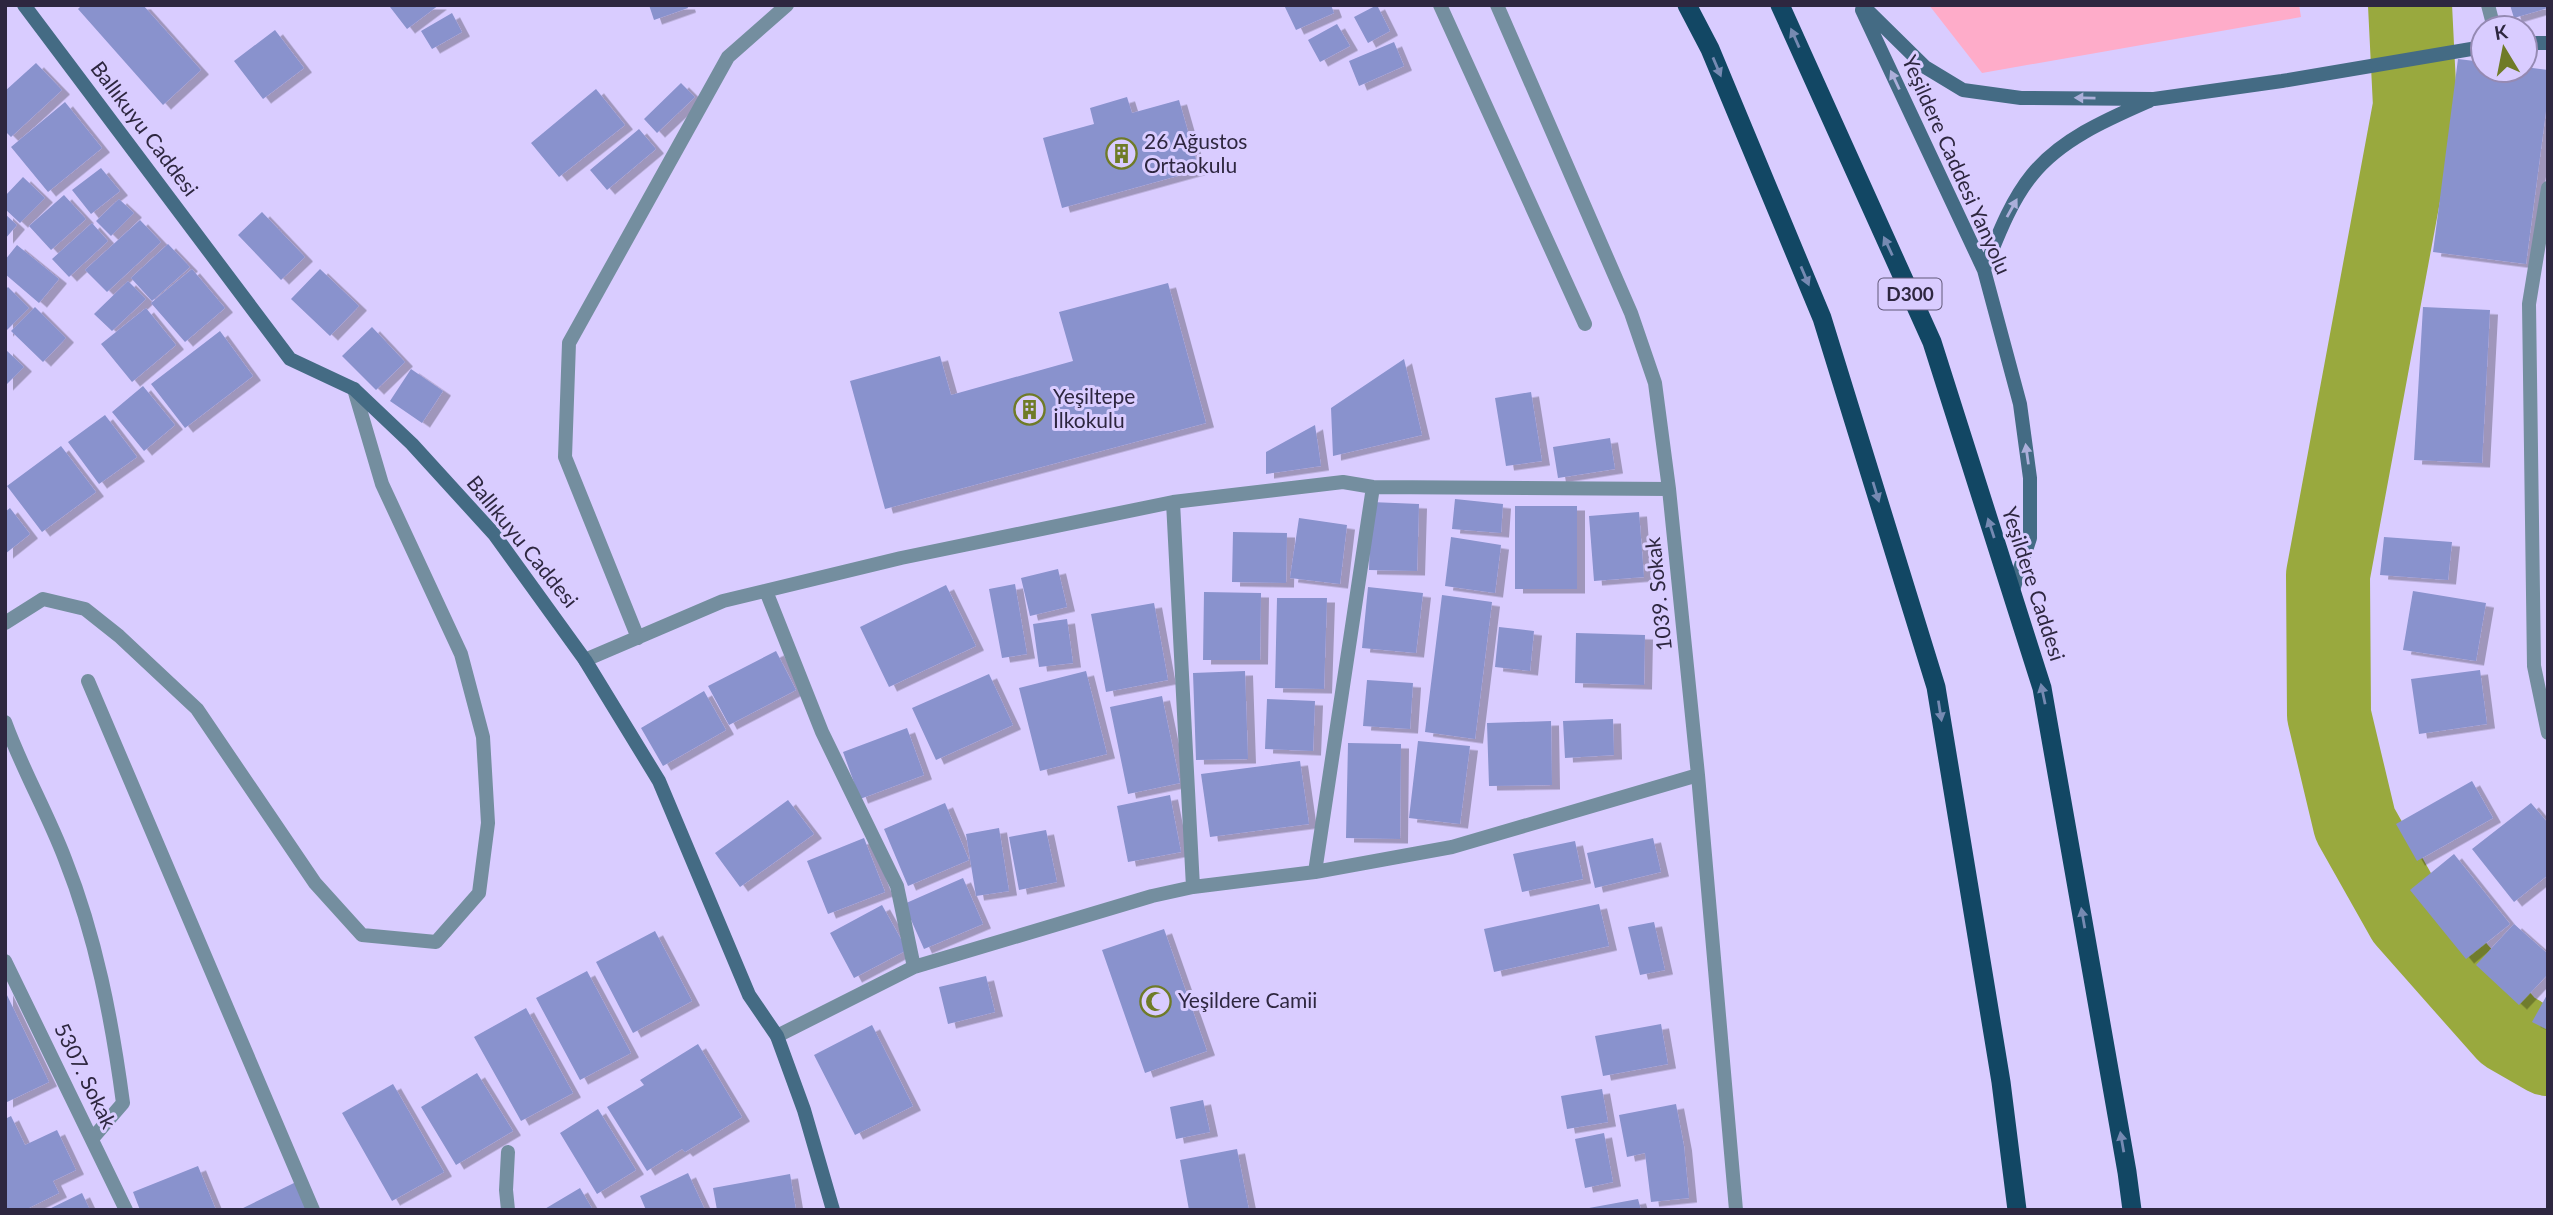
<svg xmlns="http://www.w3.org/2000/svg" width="2553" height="1215" viewBox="0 0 2553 1215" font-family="Lato,sans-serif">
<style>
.green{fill:#feacc9}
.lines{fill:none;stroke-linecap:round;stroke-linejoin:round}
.river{stroke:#99a93e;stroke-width:84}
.building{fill:#8992cd;filter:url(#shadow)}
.pedestrian{stroke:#748e9f;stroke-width:14}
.minor{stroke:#748e9f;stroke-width:14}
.secondary{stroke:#446b84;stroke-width:14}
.trunk{stroke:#124764;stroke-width:19}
.oneway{fill:#768ab2}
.oneway2{fill:#acafda}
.labels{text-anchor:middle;stroke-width:6;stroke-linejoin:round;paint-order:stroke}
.shield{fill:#d9ccff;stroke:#615879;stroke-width:2}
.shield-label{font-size:19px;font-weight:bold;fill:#2e2740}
.street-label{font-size:21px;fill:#2e2740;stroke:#d9ccff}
.poi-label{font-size:21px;fill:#2e2740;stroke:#d9ccff;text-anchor:start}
</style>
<defs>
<filter id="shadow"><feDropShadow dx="8" dy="4.5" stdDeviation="0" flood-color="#0004"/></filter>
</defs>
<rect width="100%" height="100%" fill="#d9ccff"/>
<path class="green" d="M1929 5H2299L2301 17 1982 73Z"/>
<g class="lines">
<path class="river" d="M2410 5 2415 106 2328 575 2329 715 2355 824 2408 918 2508 1031 2548 1054"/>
</g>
<path class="building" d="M82 5H143L201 70 163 105 78 9Z
M392 5H439L407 29 390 7Z
M649 5H687L688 8 654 20Z
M1284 5H1331L1334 13 1296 30Z
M1377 5 1390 31 1368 43 1354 17Z
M2510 5H2548V8L2514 18Z
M452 13 462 32 432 49 421 31Z
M1337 24 1350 46 1320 62 1308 40Z
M275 30 304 68 263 99 234 61Z
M1394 42 1404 66 1359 86 1349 61Z
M2458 59 2483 62V70H2525V67L2548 70V96L2526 264 2433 252Z
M36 63 62 90 11 137 5 131V91Z
M681 83 695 97 657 133 644 119Z
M596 89 625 125 559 177 531 143Z
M1127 97 1132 113 1179 100 1199 170 1062 208 1043 138 1094 124 1090 108Z
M65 102 102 148 48 192 11 147Z
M639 129 656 149 607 190 590 170Z
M101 168 120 191 91 214 72 190Z
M23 177 45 198 20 223 5 209V196Z
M64 195 86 219 51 250 29 226Z
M119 199 134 213 111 236 96 221Z
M262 212 305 257 281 280 238 235Z
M5 214 17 225 5 239Z
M140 220 161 242 107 292 85 270Z
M92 223 108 241 69 277 52 259Z
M168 244 190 267 152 301 131 278Z
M17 245 59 279 39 303 5 274V260Z
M192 269 225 308 185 342 151 303Z
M320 269 359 306 330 336 291 299Z
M128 281 146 299 112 331 94 314Z
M1168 283 1206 423 885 509 850 381 940 356 951 395 1073 361 1059 312Z
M8 287 29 308 5 332V290Z
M35 307 66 338 43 362 11 331Z
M2423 307 2490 310 2482 463 2414 460Z
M146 308 176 345 132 382 101 344Z
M372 327 405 362 376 390 342 356Z
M220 331 253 376 185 428 151 384Z
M5 349 24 367 5 386Z
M1404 359 1422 435 1333 456 1331 408Z
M411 369 443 391 422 423 390 401Z
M143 386 175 425 144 451 112 412Z
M1531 392 1542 461 1506 466 1495 398Z
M105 415 137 457 99 484 68 442Z
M1315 425 1321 466 1266 474V452Z
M1610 438 1615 469 1558 478 1553 447Z
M61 446 96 492 42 532 7 486Z
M1455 499 1503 504 1501 533 1452 529Z
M1371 502 1419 504 1417 571 1369 570Z
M1515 506H1577V589H1515Z
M10 508 30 534 5 554V512Z
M1639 512 1644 577 1594 581 1589 516Z
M1299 518 1347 525 1340 584 1290 578Z
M1233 532 1287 533 1286 583 1232 582Z
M1451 537 1501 545 1495 593 1445 586Z
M2384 537 2452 542 2448 580 2380 575Z
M1058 569 1067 607 1030 616 1021 578Z
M1015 584 1027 654 1002 658 989 589Z
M946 585 976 646 889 687 860 627Z
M1368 587 1423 593 1416 653 1362 648Z
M2413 591 2486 603 2476 661 2403 650Z
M1204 592 1261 593 1260 660H1203Z
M1442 595 1492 602 1475 739 1425 732Z
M1277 598H1327L1324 689 1275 688Z
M1154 603 1168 680 1106 692 1091 614Z
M1067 619 1073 663 1039 667 1033 624Z
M1499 627 1534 631 1530 671 1495 667Z
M1576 633 1645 635 1644 685 1575 683Z
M776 651 796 690 729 725 708 686Z
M2480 670 2487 724 2419 734 2411 679Z
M1086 671 1107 754 1040 771 1019 688Z
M1245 671 1248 759 1196 760 1193 673Z
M989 674 1013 725 936 760 912 708Z
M1367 680 1413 683 1410 729 1363 726Z
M704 691 726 730 663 766 641 728Z
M1162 696 1180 783 1128 794 1110 707Z
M1267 699 1315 701 1313 751 1265 749Z
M1613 719 1614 755 1565 758 1563 721Z
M1551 721 1552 785 1489 786 1487 723Z
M907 728 924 775 860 799 843 752Z
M1418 741 1470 746 1460 824 1409 818Z
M1348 743 1401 744 1400 839 1346 838Z
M1300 761 1309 824 1210 837 1201 774Z
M2472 781 2493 818 2417 861 2396 824Z
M1170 795 1181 852 1128 862 1117 806Z
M788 800 814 834 740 887 715 853Z
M945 803 969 860 908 886 884 829Z
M2531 803 2548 823V875L2514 902 2472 849Z
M999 828 1009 891 976 896 966 834Z
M1046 830 1057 882 1019 890 1009 837Z
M864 838 885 892 828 914 807 861Z
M1653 838 1661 872 1595 888 1587 853Z
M1575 841 1583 879 1522 892 1513 854Z
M2454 854 2510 924 2466 959 2410 890Z
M963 878 983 924 924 949 904 904Z
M1599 904 1609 946 1494 972 1484 929Z
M882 905 907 950 854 978 830 933Z
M1654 922 1665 970 1640 975 1628 927Z
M2514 924 2548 954V974L2519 1005 2476 965Z
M1164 929 1207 1051 1145 1073 1102 950Z
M655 931 692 1001 633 1033 596 962Z
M587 971 631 1053 580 1080 536 998Z
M986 976 995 1012 948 1024 939 987Z
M5 991 49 1082 5 1103Z
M2548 993V1030L2532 1022Z
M526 1008 573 1093 521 1121 474 1037Z
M1661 1024 1668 1064 1603 1076 1595 1036Z
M872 1025 913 1106 855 1135 814 1055Z
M698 1044 742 1117 685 1152 682 1149 647 1171 607 1107 644 1085 640 1080Z
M477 1073 513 1131 456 1165 421 1107Z
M393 1084 444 1172 392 1201 342 1113Z
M1602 1089 1608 1122 1567 1129 1561 1096Z
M1203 1100 1210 1132 1176 1139 1170 1107Z
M1676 1104 1684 1146 1689 1198 1651 1202 1645 1153 1627 1157 1619 1115Z
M598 1109 636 1170 597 1194 560 1133Z
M11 1116 25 1145 57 1130 76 1170 53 1181 59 1193 25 1210H5V1119Z
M1604 1133 1613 1182 1585 1188 1575 1139Z
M1237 1149 1249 1210H1189L1180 1160Z
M198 1166 216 1210H140L133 1192Z
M688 1173 705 1210H646L640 1196Z
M790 1174 796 1210H717L713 1188Z
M296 1182 309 1210H239Z
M580 1188 593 1210H543Z
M82 1193 90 1210H47Z
M1638 1199 1641 1210H1590L1589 1208Z"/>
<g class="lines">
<path class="pedestrian" d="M88 681 313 1210"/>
<path class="minor" d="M1440 5 1585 324
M1497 5 1631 313 1655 383 1669 489 1698 775 1736 1210
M2488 5 2494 28
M2548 188 2529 304 2534 666 2548 733
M1173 502 1193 887
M766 591 822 732 897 886 914 967
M5 623 43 599 85 609 119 636 197 709 315 883 362 935 436 942 479 893 488 823 483 737 461 654 382 484 354 389
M638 638 565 457 569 343 728 57 787 5
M585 660 723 601 901 558 1173 502 1343 482 1373 487 1669 489
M5 722C22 769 47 812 65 859 96 937 112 1020 123 1103L92 1139
M1315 872 1373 487
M5 961 126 1210
M777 1036 914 967 1152 896 1193 887 1315 872 1452 847 1698 775
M508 1152 506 1190 508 1210"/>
<path class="secondary" d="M24 5 290 359 354 389 412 444 494 534 585 660 659 781 749 995 777 1036 804 1110 833 1210
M1862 5 1925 67 1963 90 2021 98 2154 99 2282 81 2483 47
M1862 10 1984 270 2020 404 2030 478V538L2012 593
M2525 43H2548
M1984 270C1997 238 2010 202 2032 175 2061 139 2108 119 2149 101"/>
<path class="trunk" d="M1687 5 1710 49 1822 318 1936 687 2001 1082 2017 1210
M1780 5 1932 342 2042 688 2127 1172 2132 1210"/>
</g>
<defs><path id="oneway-solid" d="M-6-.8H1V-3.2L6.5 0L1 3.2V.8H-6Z" transform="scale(1.75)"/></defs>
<g class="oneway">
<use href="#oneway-solid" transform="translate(1795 38) rotate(-114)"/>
<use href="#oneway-solid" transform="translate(1717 67) rotate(67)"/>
<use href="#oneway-solid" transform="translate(1888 246) rotate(-115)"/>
<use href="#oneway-solid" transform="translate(1805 276) rotate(67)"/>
<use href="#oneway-solid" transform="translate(1876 492) rotate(73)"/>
<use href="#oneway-solid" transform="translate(1991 528) rotate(-108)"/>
<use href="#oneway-solid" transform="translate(2043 694) rotate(-102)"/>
<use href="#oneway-solid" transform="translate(1940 711) rotate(81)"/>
<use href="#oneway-solid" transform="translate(2083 918) rotate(-100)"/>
<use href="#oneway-solid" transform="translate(2122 1142) rotate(-100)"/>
</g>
<g class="oneway2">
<use href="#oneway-solid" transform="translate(1895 80) rotate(-115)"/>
<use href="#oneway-solid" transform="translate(2085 98) rotate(-179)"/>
<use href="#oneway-solid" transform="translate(2012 208) rotate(-61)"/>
<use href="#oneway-solid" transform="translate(2027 454) rotate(-98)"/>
</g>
<defs>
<symbol id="building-ring" viewBox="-11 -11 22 22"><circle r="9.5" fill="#d9ccff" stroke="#6f7b27" stroke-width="1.5"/><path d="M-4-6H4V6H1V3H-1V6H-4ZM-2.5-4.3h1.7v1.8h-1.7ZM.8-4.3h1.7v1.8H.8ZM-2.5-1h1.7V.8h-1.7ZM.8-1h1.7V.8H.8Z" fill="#6f7b27"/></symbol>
<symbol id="mosque-ring" viewBox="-11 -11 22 22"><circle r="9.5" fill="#d9ccff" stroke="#6f7b27" stroke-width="1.5"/><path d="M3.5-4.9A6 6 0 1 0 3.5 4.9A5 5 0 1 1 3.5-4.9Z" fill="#6f7b27"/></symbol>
</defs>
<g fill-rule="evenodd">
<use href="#building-ring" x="1104" y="136" width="35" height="35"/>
<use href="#building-ring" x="1012" y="392" width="35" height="35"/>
<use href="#mosque-ring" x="1138" y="984" width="35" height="35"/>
</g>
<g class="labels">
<rect class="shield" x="1878.5" y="278.5" width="63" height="31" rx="5"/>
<g class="shield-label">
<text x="1910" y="301">D300</text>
</g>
<g class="street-label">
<text transform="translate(144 129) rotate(53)" y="7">Ballıkuyu Caddesi</text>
<text transform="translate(1956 165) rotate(66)" y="7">Yeşildere Caddesi Yanyolu</text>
<text transform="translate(522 542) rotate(51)" y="7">Ballıkuyu Caddesi</text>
<text transform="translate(2033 584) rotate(72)" y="7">Yeşildere Caddesi</text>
<text transform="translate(1659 594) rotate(-96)" y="7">1039. Sokak</text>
<text transform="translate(85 1076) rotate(64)" y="7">5307. Sokak</text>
</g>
<g class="poi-label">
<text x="1144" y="149">26 Ağustos<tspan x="1144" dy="24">Ortaokulu</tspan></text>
<text x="1053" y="404">Yeşiltepe<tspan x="1053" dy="24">İlkokulu</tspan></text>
<text x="1178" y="1008">Yeşildere Camii</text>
</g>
</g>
<rect width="2553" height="1215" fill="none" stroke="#2e2740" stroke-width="14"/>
<g transform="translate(2504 49) rotate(350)"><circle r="33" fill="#d9ccff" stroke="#958ab3" stroke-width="2"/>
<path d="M0-5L12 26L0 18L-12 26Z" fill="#6f7b27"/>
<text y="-10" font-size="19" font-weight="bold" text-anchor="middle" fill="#2e2740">K</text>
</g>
</svg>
